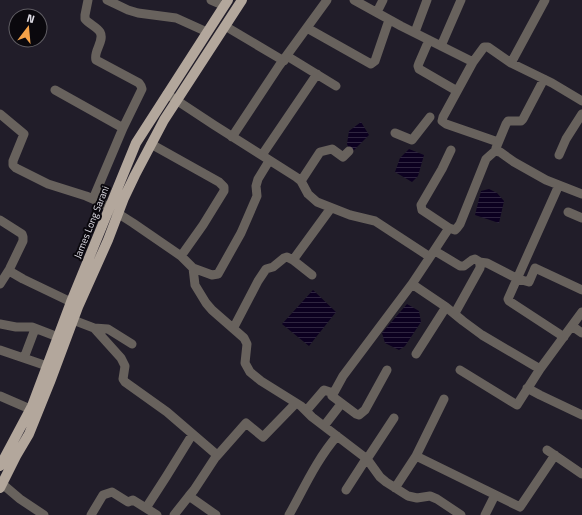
<svg xmlns="http://www.w3.org/2000/svg" width="582" height="515" viewBox="0 0 582 515" font-family="'Titillium Web',sans-serif">
<style>
.water{fill:url(#water-rules)}
.lines{fill:none;stroke-linecap:round;stroke-linejoin:round}
.minor{stroke:#68625d;stroke-width:9}
.major{stroke:#b3a79c;stroke-width:10}
.labels{text-anchor:middle;stroke-width:4;stroke-linejoin:round;paint-order:stroke}
.street-label{font-size:10px;fill:#e0dee7;stroke:#0a080d}
</style>
<defs>
<pattern id="water-rules" width="6" height="5" patternUnits="userSpaceOnUse"><rect width="6" height="5" fill="#0c0020"/><path d="M0 2.5h6" fill="none" stroke="#2f2540"/></pattern>
</defs>
<rect width="100%" height="100%" fill="#211d29"/>
<path class="water" d="M361 122 369 135 351 153 347 144 349 131Z
M409 149 424 155 418 176 412 182 395 172 400 158Z
M489 189 497 193 504 201 499 223 475 215 481 191Z
M313 290 336 312 309 346 282 324Z
M407 304 419 311 421 322 405 346 399 350 385 343 382 333Z"/>
<g class="lines">
<path class="minor" d="M88 0 85 15V19C89 24 97 27 100 32 105 41 93 51 96 60L139 83 141 86 142 89 123 128 93 199
M107 0 128 10 138 13 176 18 207 32
M211 0 218 3
M354 0 401 26 473 62 484 47H488L511 63 552 83 582 101
M377 12 383 0
M225 26 284 61
M307 28 371 64 375 61 389 20
M415 32 427 0
M429 40 419 63 418 66 419 69 457 91
M441 46 461 0
M287 56 336 86
M473 62 443 117 442 121 446 124 498 142
M511 63 545 0
M55 90 123 128
M167 94 214 125 296 177 301 181 308 194 317 202 350 215 375 221 430 257 412 284 446 307 463 321 482 335 540 369 517 405 460 370
M0 114 24 134 13 161V165L16 168 48 184 86 196 100 202 133 223 181 256 193 268 195 285 206 303 212 310 244 338 247 344 245 363 250 372 261 381 301 406 312 417 367 459 380 477 386 482 408 496 417 498 430 496 437 499 461 515
M395 133 412 140 430 117
M232 137 279 66 327 0
M151 144 219 182 224 187V191L203 225 181 256
M496 148 506 124 508 121H521L523 119 544 79
M262 155 317 74
M559 155 566 139 582 114
M301 181 320 152 332 149 343 157 349 151
M559 185 508 299 509 301 564 337
M568 212 582 218
M0 220 22 234 23 237V241L10 268 11 272 23 279 71 302
M449 228 455 230 457 228 460 224 486 159 495 151 500 152 514 162 546 180 582 194
M435 251 460 266H464L472 260 475 259 480 262V268L455 313
M430 257 449 228 422 210 421 205 442 169 451 150
M293 260 331 208
M479 262 487 263 518 279 529 282 535 268 582 290
M193 268 212 275 218 274 241 233 257 196 256 186 258 179 269 161
M0 284 9 270
M73 320 94 328 121 358 125 366 123 379 125 382 167 412 217 455 194 490 189 496 216 515
M0 324 16 327H32L58 337
M572 326 582 333
M234 327 258 281 266 269 273 267 284 258 287 257 293 260 312 275
M94 328 108 329 132 344
M0 350 47 366
M416 354 446 307
M24 358 35 329
M540 369 582 312
M387 370 365 410 359 415 356 414 332 396 343 376 412 284
M527 388 540 395 582 415
M0 396 30 409
M306 411 324 390 333 393
M324 426 341 404
M547 450 582 474
M416 456 520 507 555 455
M216 457 246 423 263 437 296 403
M367 459 394 418
M0 482 20 499 44 515
M395 488 416 456 444 399
M346 490 366 459
M146 508 166 477 192 435
M91 515 103 495 112 492 128 502 133 500 157 515
M174 515 189 496
M289 515C304 488 317 459 337 436
M485 515 495 495"/>
<path class="major" d="M0 466 32 406 71 302 136 143 228 0
M0 488 16 456 29 434 50 382 78 307 108 240 124 198 135 175 164 120 242 0"/>
</g>
<g class="labels">
<g class="street-label">
<text transform="translate(91 222) rotate(-68)" y="4">James Long Sarani</text>
</g>
</g>
<g transform="translate(28 28) rotate(16)"><circle r="19" fill="#0a080d" stroke="#605e64"/>
<path d="M0-3L7 15L0 10L-7 15Z" fill="#f6a248"/>
<text y="-6" font-size="11" font-weight="bold" text-anchor="middle" fill="#e0dee7">N</text>
</g>
</svg>
